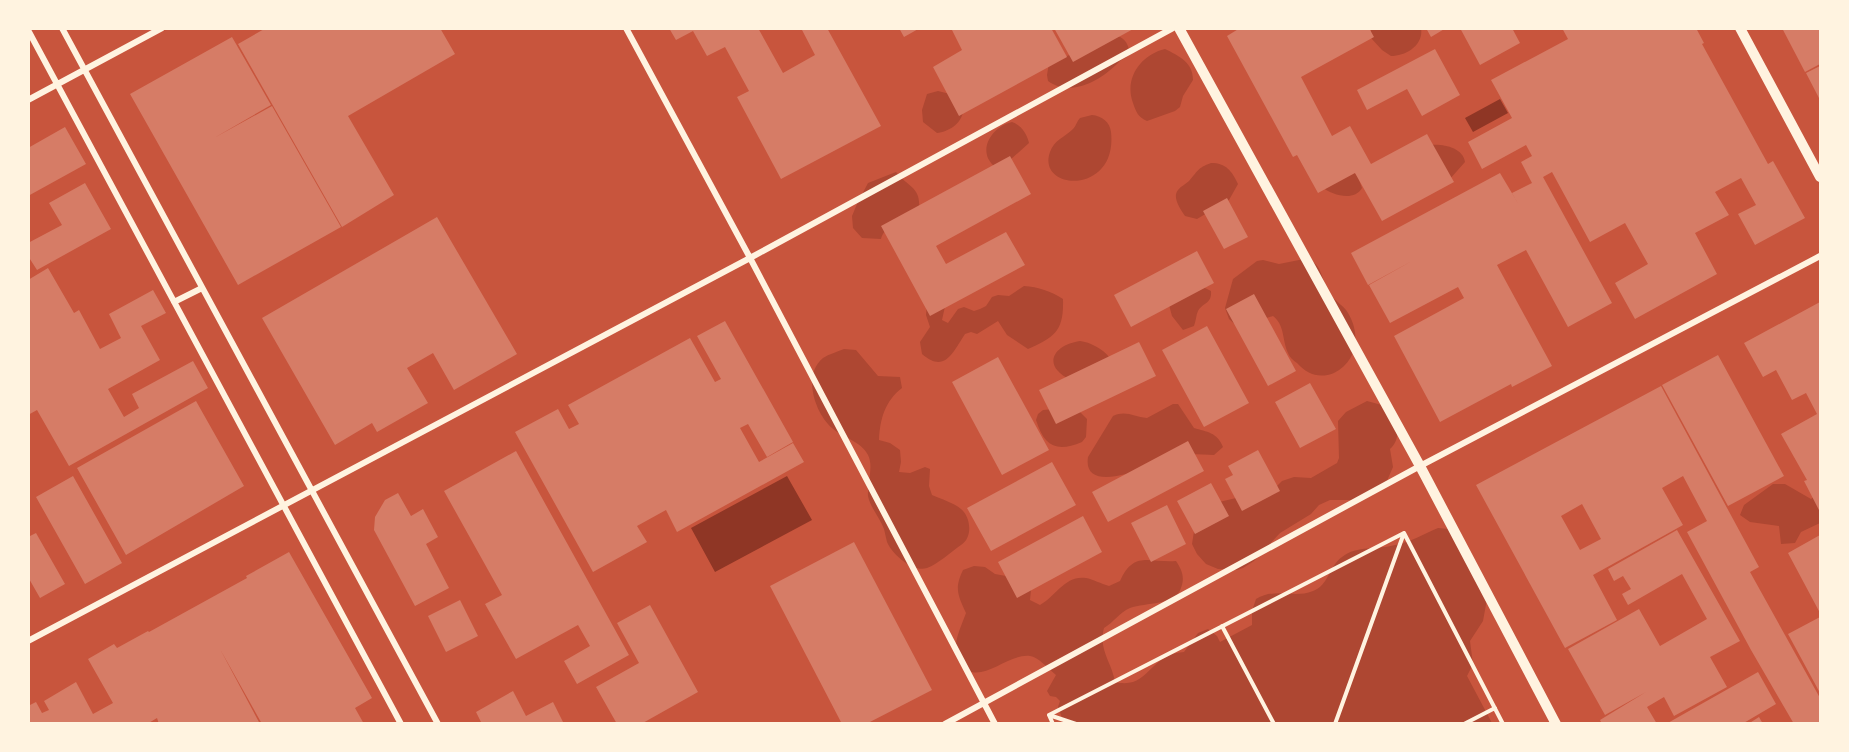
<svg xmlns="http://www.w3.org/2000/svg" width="1849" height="752" viewBox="0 0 1849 752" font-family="'Alegreya Sans',sans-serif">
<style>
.green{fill:#ae4732}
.water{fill:#8f3625}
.building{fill:#d67c66;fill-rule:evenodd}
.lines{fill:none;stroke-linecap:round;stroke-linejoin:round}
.path{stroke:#fff3e0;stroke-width:4}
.minor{stroke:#fff3e0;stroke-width:6}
.tertiary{stroke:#fff3e0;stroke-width:10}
</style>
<rect width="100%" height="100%" fill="#c8553d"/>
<path class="green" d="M1371 29 1421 28C1424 45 1406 56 1391 56L1382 50 1371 38Z
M1118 36C1126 39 1130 47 1129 55 1125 59 1121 59 1118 63 1101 80 1071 98 1048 81L1047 75 1049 63Z
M1165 49C1179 56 1193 62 1193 80L1183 96 1180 107 1175 111 1147 121C1138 117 1136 112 1133 103 1124 79 1140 55 1165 49Z
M938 91 962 97C962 101 964 108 963 112 961 124 948 132 937 133L923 122 922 110 927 94Z
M1092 115C1102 116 1110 122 1111 132 1118 196 1036 191 1050 152 1054 140 1065 137 1073 129 1076 126 1077 121 1080 118Z
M1012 122C1021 125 1027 134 1029 143L1010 160 994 166C976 150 993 126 1012 122Z
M1432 145C1444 144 1463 148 1465 162L1449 180Z
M1211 163C1226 163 1232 171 1238 184L1229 200 1197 219 1185 216C1180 209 1172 197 1178 190 1181 186 1186 184 1189 181 1198 171 1197 168 1211 163Z
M1350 167 1358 177 1362 188C1354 202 1332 195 1322 187Z
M896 172C909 188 921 187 919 209 907 216 884 225 881 239L862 238 853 228 852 216 857 204 868 183Z
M1304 259C1323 260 1321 282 1330 294 1334 300 1341 304 1346 310 1361 331 1359 361 1334 373 1319 379 1307 374 1297 363 1293 360 1290 358 1288 353 1282 340 1285 325 1273 316L1238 327 1229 319 1225 308 1233 279 1257 261 1263 260 1279 264Z
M1024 286C1038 287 1051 291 1063 299 1064 331 1055 337 1028 349L1007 335 998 321 977 334 971 332 965 334C953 352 945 374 922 354L920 342 930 327 926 315 927 303 946 302 942 320 948 323 958 309 964 307 974 311 980 309 986 306 992 297 998 295 1009 296Z
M1203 287 1211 291C1212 304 1203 302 1198 311 1196 315 1196 321 1194 326L1183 330 1172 316 1169 305Z
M1080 341C1090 342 1103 349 1109 357L1071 380C1041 366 1053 345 1080 341Z
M844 349 856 350 878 376 900 377 902 388C885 401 880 419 879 440L890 443 900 450 901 462 899 472 910 473 925 467 930 469 929 486 932 495C941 499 954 503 961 509 971 517 973 538 961 545 951 552 938 564 927 568 913 573 892 554 887 542 886 538 885 533 884 529 880 518 870 507 868 496 867 483 874 467 868 455 861 441 843 438 832 428 815 413 802 375 823 358 829 354 837 352 844 349Z
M1367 401 1389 407C1396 421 1403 437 1390 449L1393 467 1386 483 1355 500H1330L1319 505 1311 514 1280 533 1254 561 1243 568 1237 570 1218 569 1206 564 1197 554 1192 544 1195 525 1215 503 1274 489 1282 481 1294 477 1311 478 1337 463 1339 458 1338 421 1346 412Z
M1173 404H1178L1194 428C1207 432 1217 432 1223 447L1214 455C1207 455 1199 454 1191 454 1172 455 1081 503 1088 457L1113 416C1126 410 1134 417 1147 418Z
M1066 408 1077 409 1087 419 1086 437 1082 442C1056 453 1044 446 1036 420L1038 414 1043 410Z
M1773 484H1785L1811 499 1820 492V523L1801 532 1795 543 1781 544 1779 526 1750 522 1740 515 1744 505Z
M1438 528 1449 529 1487 599 1483 621 1470 641 1473 664 1467 676 1492 723H1064L1058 707 1060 701 1056 697 1050 696 1047 691 1056 675C1049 669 1038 657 1030 656 1006 653 977 690 959 662 950 648 961 627 966 613 958 595 954 589 963 570L974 566 985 567 995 574 1006 576 1031 590 1030 600 1040 605C1056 596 1065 575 1086 578 1093 579 1101 584 1109 586L1120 581C1134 550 1149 563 1176 561 1182 570 1185 577 1181 588 1175 606 1146 602 1130 608 1120 612 1114 622 1104 628 1098 650 1112 662 1115 682 1150 690 1148 654 1184 652L1198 633 1208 629 1217 636 1220 642 1252 625V611L1256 599C1276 587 1293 599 1313 591 1329 585 1329 566 1342 557 1357 545 1378 550 1395 545 1410 542 1424 534 1438 528Z"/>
<path class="water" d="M1500 99 1508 113 1473 132 1465 118Z
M787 476 812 520 715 572 691 528Z"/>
<path class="building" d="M266 28H440L455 54 348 116 394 195 342 227 238 44Z
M669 28H758L783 73 815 55 801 28H827L881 126 781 179 737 97 749 91 725 47 707 56 693 31 676 40Z
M899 28H920L904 37Z
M951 28H1051L1067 57 959 116 933 67 962 50Z
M1054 28H1135L1073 62Z
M1240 28H1369L1374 37 1301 77 1332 136 1350 126 1371 164 1427 134 1454 182 1382 221 1355 173 1318 193 1297 155 1293 157 1227 36Z
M1426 28H1446L1431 37Z
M1460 28H1512L1520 43 1480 65Z
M1562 28H1696L1704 43 1702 44 1768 164 1773 161 1805 218 1755 245 1738 214 1756 205 1741 178 1715 192 1729 215 1695 233 1717 274 1635 319 1615 283 1648 264 1625 223 1590 242 1552 172 1543 177 1612 303 1568 327 1526 250 1497 265 1552 366 1512 387 1511 384 1440 422 1394 336 1464 298 1458 287 1390 323 1369 285 1412 261 1368 285 1351 253 1500 173 1519 205 1512 193 1532 183 1521 162 1532 156 1526 145 1482 169 1468 142 1512 118 1491 80 1568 39Z
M1782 28H1820V64L1805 72Z
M232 37 271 105 214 138 272 106 341 227 238 285 130 94Z
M1435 49 1460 95 1422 116 1407 89 1367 110 1357 90Z
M1820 66V100L1806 73Z
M65 127 86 164 28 196V148Z
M1010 156 1031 194 936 246 946 264 1006 232 1025 265 930 316 881 226Z
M85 183 111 229 37 270 28 256V243L62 225 49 203Z
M1227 198 1248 237 1224 249 1203 211Z
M437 217 517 354 454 390 433 353 407 368 428 403 377 432 372 423 335 445 262 318Z
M1197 251 1214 283 1131 327 1114 295Z
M48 268 74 313 79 310 100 349 121 338 109 314 153 290 166 313 141 326 160 360 108 389 124 417 139 408 132 394 193 361 208 388 69 466 37 410 28 415V280Z
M1254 294 1296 371 1268 386 1226 309Z
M1820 302V512L1804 481 1807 480 1781 434 1817 414 1806 393 1792 400 1776 370 1763 377 1744 343Z
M725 321 793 442 767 457 748 424 740 428 759 462 793 443 804 462 677 532 666 510 637 526 647 542 593 572 515 432 558 409 569 429 579 424 568 405 690 338 715 382 721 379 697 336Z
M1207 326 1249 403 1204 427 1162 350Z
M1139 342 1156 376 1056 424 1039 390Z
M1718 355 1784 476 1728 506 1662 385Z
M998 357 1049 450 1002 475 952 382Z
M1310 383 1336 429 1300 448 1275 402Z
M1661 386 1759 567 1750 572 1820 698V724H1794L1751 650 1687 532 1707 521 1683 476 1662 488 1683 525 1593 575 1617 620 1565 648 1476 485ZM1582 504 1601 539 1580 550 1561 516Z
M196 401 244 486 126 555 77 468Z
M1188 441 1204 471 1108 522 1092 492Z
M1258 450 1280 491 1242 511 1225 479 1233 475 1228 466Z
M516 451 629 655 577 684 564 661 590 646 578 625 516 659 485 604 502 595 444 491Z
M1052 462 1076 505 991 551 967 508Z
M73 476 122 563 85 584 36 497Z
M1211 483 1229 516 1195 534 1177 501Z
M398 493 411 516 423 509 438 537 426 544 449 588 415 606 374 530 375 517 385 500Z
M1167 505 1186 544 1151 562 1131 523Z
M1083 516 1102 552 1017 598 998 562Z
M1677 530 1740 641 1710 657 1727 687 1674 716 1664 697 1647 707 1657 724H1602L1600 720 1646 692 1605 715 1568 649 1639 609 1660 646 1707 619 1682 574 1628 605 1622 594 1631 589 1623 576 1614 581 1608 569Z
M36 533 65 584 40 598 28 577V537Z
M1820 535V613L1788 553Z
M854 542 932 690 866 724H842L770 586Z
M289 552 372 698 355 708 364 724H262L220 649 260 724H159L157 718 147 724H28V706L36 702 42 713 49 710 44 701 76 682 93 714 113 703 88 659 114 644 117 648 148 631 149 632 247 578 246 576Z
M460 600 478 636 446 652 428 616Z
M650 605 698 692 641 724H617L596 687 639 663 617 623Z
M1820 617V693L1788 634Z
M1758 672 1776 704 1742 724H1666Z
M513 691 526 716 553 702 564 724H482L476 712Z
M1759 717 1763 724H1748Z"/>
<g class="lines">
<path class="path" d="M1222 626 1274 724
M1049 715 1404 533 1503 724
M1049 715 1076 724
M1049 715 1053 724
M1335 724 1404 533
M1464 724 1495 708"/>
<path class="minor" d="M62 28 438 724
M626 28 749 256 995 724
M28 30 401 724
M28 100 162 28
M174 302 202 288
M28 641 750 258 1173 28
M945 724 1420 466 1820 256"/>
<path class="tertiary" d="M1179 28 1420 466 1556 724
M1740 28 1820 177"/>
</g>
<rect width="1849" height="752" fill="none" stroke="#fff3e0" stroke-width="60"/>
</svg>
